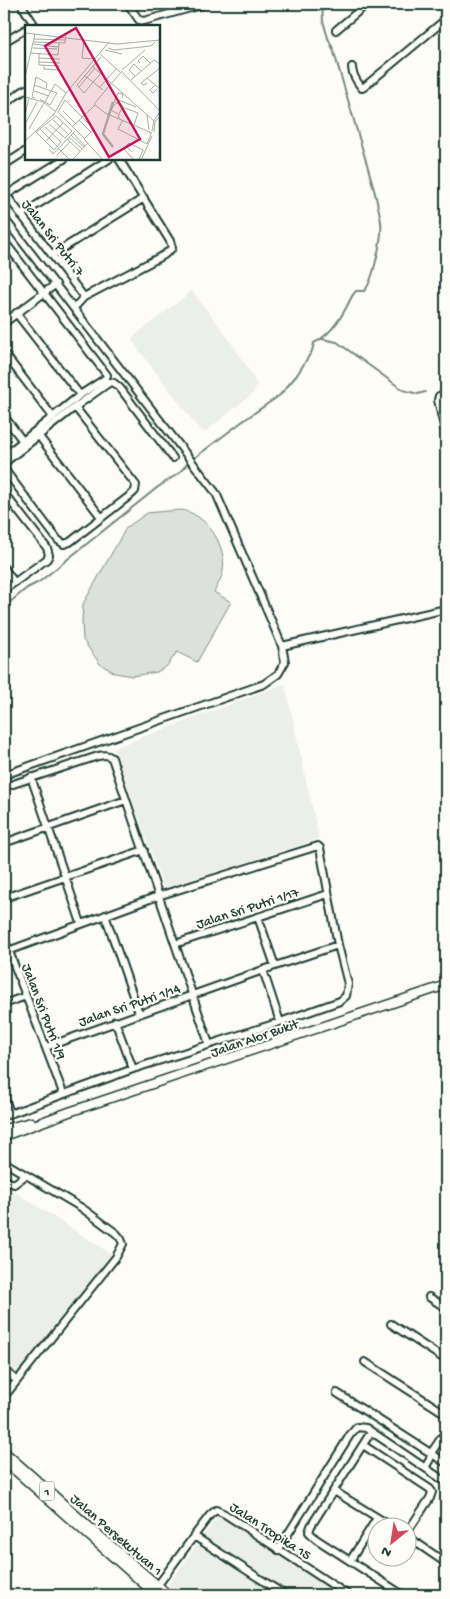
<svg xmlns="http://www.w3.org/2000/svg" width="450" height="1599" viewBox="0 0 450 1599" font-family="'Gochi Hand',sans-serif">
<style>
.built{fill:#eceee9}
.green{fill:#dde0db;stroke:#7e8e88}
.lines{fill:none;stroke-linecap:round;stroke-linejoin:round}
.stream{stroke:#75877f;stroke-width:2}
.minor-casing{stroke:#1f3d34;stroke-width:10}
.major-casing{stroke:#1f3d34;stroke-width:11}
.highway-casing{stroke:#1f3d34;stroke-width:12}
.minor{stroke:#fdfcf7;stroke-width:6}
.major{stroke:#fdfcf7;stroke-width:8}
.highway{stroke:#fdfcf7;stroke-width:9}
.labels{text-anchor:middle;stroke-width:4.5;stroke-linejoin:round;paint-order:stroke}
.shield{fill:#fdfcf7;stroke:#62766e;stroke-width:1}
.shield-label{font-size:12px;font-weight:bold;fill:#1f3d34}
.street-label{font-size:14px;fill:#1f3d34;stroke:#fdfcf7}
.inset-river{fill:none;stroke:#aeb8b1;stroke-width:2.5}
.inset-road{fill:none;stroke:#a4b0a9;stroke-width:1}
.view{fill:#c2185b;fill-opacity:0.15;stroke:#c2185b;stroke-width:2.5}
.inset-edge{fill:none;stroke:#1f3d34;stroke-width:2.5}
</style>
<rect width="100%" height="100%" fill="#fdfcf7"/>
<filter id="ink" filterUnits="userSpaceOnUse"><feTurbulence type="fractalNoise" baseFrequency=".02" numOctaves="2"/><feDisplacementMap in="SourceGraphic" scale="10" xChannelSelector="R" yChannelSelector="G"/><feConvolveMatrix kernelMatrix="1 2 1 2 8 2 1 2 1" color-interpolation-filters="sRGB"/></filter>
<g filter="url(#ink)">
<path class="built" d="M192 291 227 336 249 370 257 385 253 393 205 432 199 429 132 341 133 337Z
M285 684 319 839 164 888 114 748Z
M4 1185 113 1255 4 1392Z
M219 1514 346 1595H182L168 1585Z"/>
<path class="green" d="M167 511C173 511 181 509 186 511 209 518 227 547 223 571 222 578 217 586 214 592L231 602 197 662 177 652 167 666 157 672 132 676 115 673 100 664 90 650 83 640 82 622 83 604 126 528 147 513Z"/>
<g class="lines">
<path class="stream" d="M322 339 337 342 403 390 418 394 425 392
M193 459 243 421 280 395 297 375 312 351 314 343C328 336 339 321 346 308 350 301 351 296 356 291H364C373 283 383 235 381 222 377 195 368 168 360 141 351 111 342 80 333 49L328 38 323 21 322 4
M4 607 27 588 39 582 158 487 179 473 189 462"/>
<defs>
<path id="minor" d="M21 4 35 26
M128 4 139 20 144 21 194 7
M194 5V7L206 4
M336 30 367 4
M4 42 26 29
M352 67C352 75 357 82 362 88L364 87 446 19
M4 104 26 89
M4 165 26 151
M4 192 84 297
M6 195 64 159
M21 215 109 159
M4 218 216 493 271 620 282 646 285 662 278 674 264 684 4 775
M4 241 107 375 106 378 80 395 4 456
M52 255 144 198
M74 308 84 297 164 255 172 248 170 241 119 159
M16 313 80 395
M4 323 56 284
M4 353 53 417
M446 393 439 396 438 400 446 436
M4 416 22 440
M38 435 101 517
M4 463 75 407 110 382 114 383 120 388 173 458
M4 469 58 540 64 544 70 542 132 494 135 491 136 485 75 407
M4 493 47 548 49 555 47 559 4 590
M4 507 11 502
M4 568 14 582
M282 646 446 609
M31 777 81 923
M4 787 98 756C104 755 107 754 112 758L209 1044
M4 843 126 800
M4 898 144 850
M105 915 139 1013
M258 917 275 966
M4 938 63 1093
M175 944 328 894
M263 970 280 1022
M4 1004 26 996
M115 1021 133 1069
M46 1047 263 970 338 945
M4 1096 10 1113
M4 1116 133 1069 280 1022 340 1001 346 996 348 984 338 945 320 848 318 846 158 896 8 951
M4 1162 82 1208 117 1234 121 1239 123 1244 116 1257 4 1397
M4 1180 14 1184 26 1175
M429 1297 446 1308
M391 1324 446 1360
M365 1362 446 1414
M4 1370 16 1380
M337 1393 446 1463
M371 1432 311 1526 309 1532 316 1539 403 1595
M363 1445 430 1489 432 1492 430 1498 408 1531
M425 1468 430 1459 431 1453 446 1431
M334 1491 391 1526
M194 1536 285 1595
M408 1537 446 1563
M278 1550 350 1435 357 1427 366 1428 446 1482
M350 1561 377 1518
M155 1589 194 1536 210 1515 216 1510 225 1514 348 1595"/>
<path id="major" d="M4 1129 31 1122
M4 1136 69 1112 446 985"/>
<path id="highway" d="M4 1452 91 1529 168 1595
M4 1460 157 1595"/>
</defs>
<use href="#minor" class="minor-casing"/>
<use href="#major" class="major-casing"/>
<use href="#highway" class="highway-casing"/>
<use href="#minor" class="minor"/>
<use href="#major" class="major"/>
<use href="#highway" class="highway"/>
</g>
</g>
<g class="labels">
<rect class="shield" x="39.5" y="1481.5" width="15" height="19" rx="4"/>
<g class="shield-label">
<text x="47" y="1495">1</text>
</g>
<g class="street-label">
<text transform="translate(54 237) rotate(52)" y="5">Jalan Sri Putri 7</text>
<text transform="translate(247 907) rotate(-18)" y="5">Jalan Sri Putri 1/17</text>
<text transform="translate(129 1004) rotate(-19)" y="5">Jalan Sri Putri 1/14</text>
<text transform="translate(45 1011) rotate(69)" y="5">Jalan Sri Putri 1/9</text>
<text transform="translate(254 1037) rotate(-19)" y="5">Jalan Alor Bukit</text>
<text transform="translate(271 1530) rotate(33)" y="5">Jalan Tropika 15</text>
<text transform="translate(117 1534) rotate(41)" y="5">Jalan Persekutuan 1</text>
</g>
</g>
<g transform="translate(25 25)">
<rect width="135" height="135" fill="#fdfcf7"/>
<path class="inset-river" d="M88 77 78 109 88 122"/>
<path class="inset-road" d="M0 8 92 19 135 15M9 14 40 15M59 15 57 33 71 34M9 17 40 18 41 10M8 19 33 22M8 23 32 24M83 23 89 25 126 21 130 17M80 25 97 29M6 28 33 30 34 18M14 29V40L34 41M75 29 95 47M14 33 35 34M14 37 35 38M115 38 113 36 118 31 125 38M19 41V44L33 45M67 41 129 96M97 45 120 25M96 46 135 86M96 47 69 79 80 88 127 108M76 48 59 68 52 60 76 32M59 50 78 65M110 51 104 45 109 39 116 46M0 52 10 9M122 53 135 64M106 55 129 35 135 39M122 58 119 60 116 58 135 43M9 60 32 68 25 80 15 74M129 61 125 65 128 68 132 64M54 62 70 43M74 63 91 44M9 66 24 71M0 72 18 77 30 86M10 73 7 72 11 52 22 58 21 63M97 73 98 69 93 68 89 77 98 81M91 74 111 82M20 77 30 59 41 68M90 79 86 85 93 89M38 86 51 99M0 89 4 73M122 90 124 105M28 91 41 68 84 17M95 93 93 92 97 82 113 88 109 100M28 95 44 110M54 95 66 107M98 95 93 104 122 119 126 109 124 107M0 99 12 77M48 101 70 80M20 102 36 117 29 125 11 107 31 91 47 106 40 113 24 99M4 104 19 78M15 104 32 121M127 106 129 95 135 87M129 107 130 96 135 92M48 108 60 121M46 110 59 122M44 112 57 124M42 114 55 126M59 114 69 104 40 75 33 87 59 113M59 114 78 135M0 116 29 89M20 117 38 98M101 121 104 118 118 125 114 135M33 123 45 135M24 124 28 129 50 106M107 127 101 121 99 124 109 135M32 130 45 117M47 135 63 118M116 135 127 111"/>
<path class="view" d="M51 3 115 114 84 132 20 21Z"/>
<rect width="135" height="135" class="inset-edge"/>
</g>
<rect width="450" height="1599" fill="none" stroke="#fdfcf7" stroke-width="20"/>
<rect x="10" y="10" width="430" height="1579" fill="none" stroke="#1f3d34" stroke-width="2" filter="url(#ink)"/>
<g transform="translate(392 1542) rotate(210)"><circle r="24" fill="#fdfcf7" stroke="#a4b0a9"/>
<path d="M0-4L9 19L0 12L-9 19Z" fill="#d1495b"/>
<text y="-8" font-size="14" font-weight="bold" text-anchor="middle" fill="#1f3d34">N</text>
</g>
</svg>
